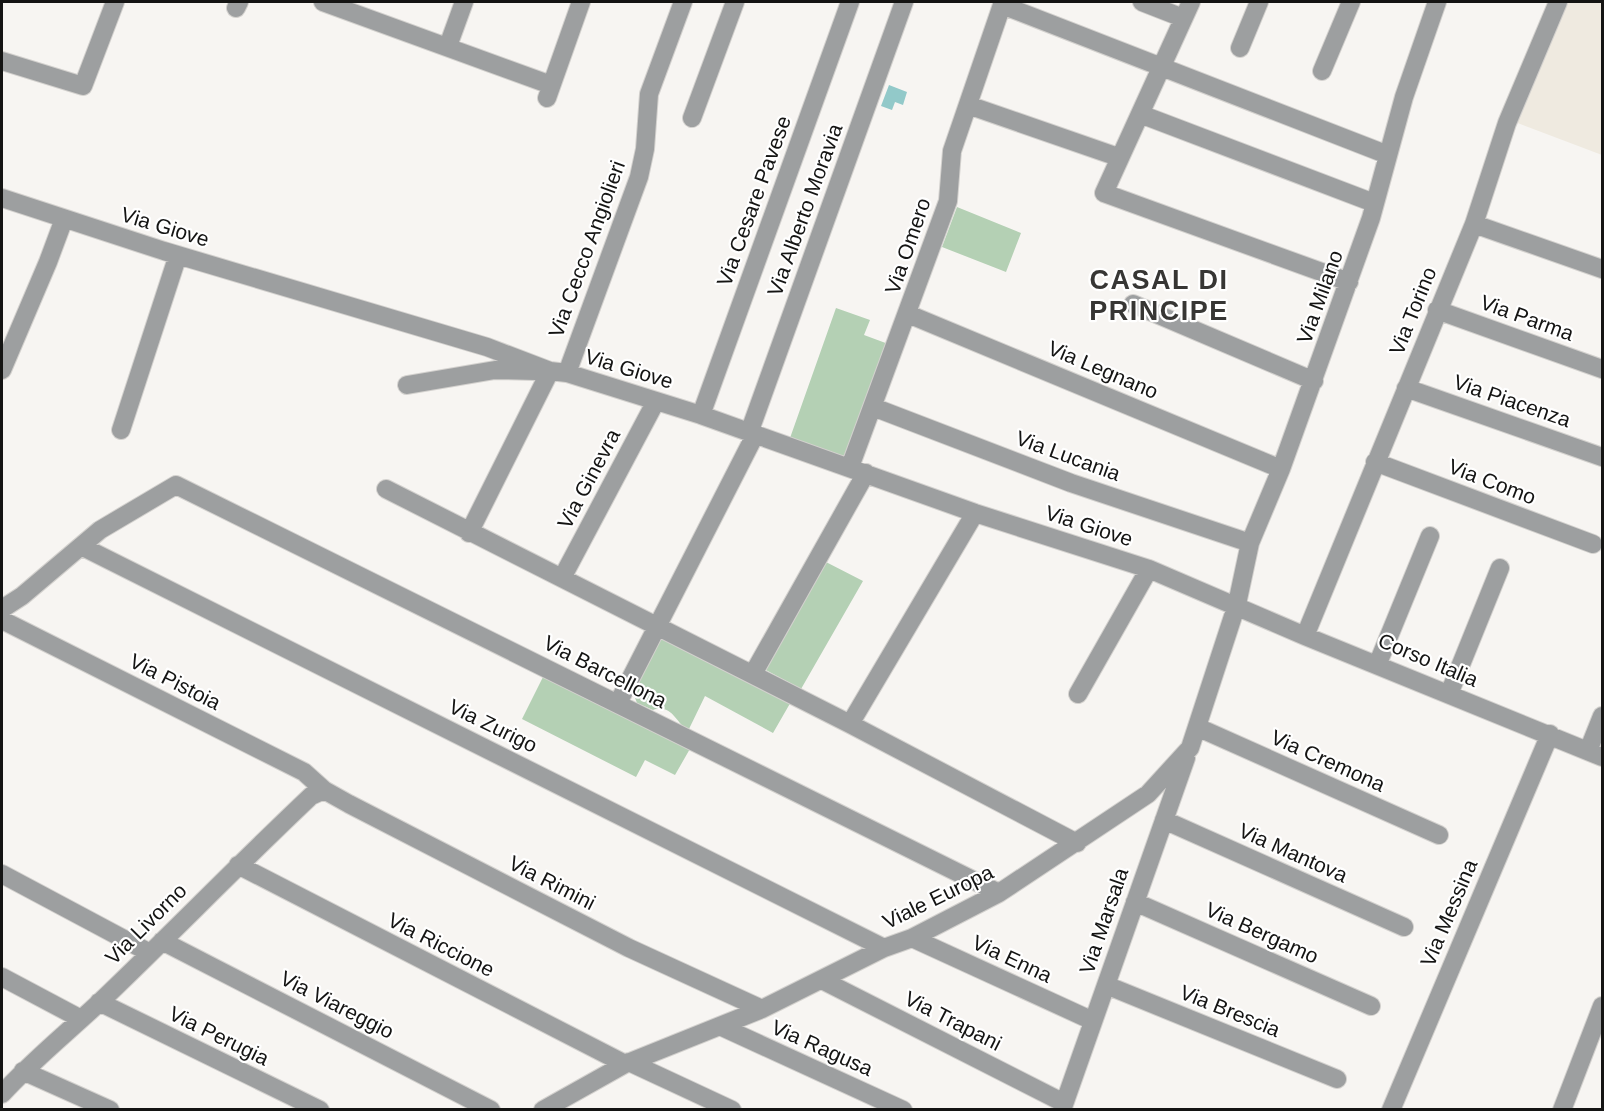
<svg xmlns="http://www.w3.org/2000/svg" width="1604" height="1111" viewBox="0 0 1604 1111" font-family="Helvetica,sans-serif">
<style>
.built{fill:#efeae0}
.green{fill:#b4d0b4}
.water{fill:#92c9c9}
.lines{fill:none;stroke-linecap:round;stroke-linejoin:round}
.minor-casing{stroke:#d3d1ce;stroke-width:20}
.minor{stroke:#9d9fa0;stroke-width:18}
.labels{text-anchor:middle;stroke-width:4.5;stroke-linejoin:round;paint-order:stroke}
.street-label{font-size:21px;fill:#141413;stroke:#fff}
.district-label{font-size:27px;font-weight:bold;letter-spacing:1.5px;fill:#373634;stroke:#fff}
</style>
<rect width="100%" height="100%" fill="#f7f5f2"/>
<path class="built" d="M1565 2H1602V155L1515 122Z"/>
<path class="green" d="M957 207 1021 233 1006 272 942 247Z
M836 308 870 320 864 335 891 345 846 457 790 438Z
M824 561 863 581 801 689 764 669Z
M660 635 792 700 773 733 705 696 688 731C676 722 671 703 653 710L637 703 632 690Z
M544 675 691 747 675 775 645 760 636 777 522 719Z"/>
<path class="water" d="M889 85 907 92 903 105 895 102 892 110 881 106Z"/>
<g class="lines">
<defs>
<path id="minor" d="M323 2 551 85
M1142 2 1183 18
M1191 2 1104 193 1349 282
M1002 5 1388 155
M236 8 239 2
M448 46 464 2
M1240 48 1259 2
M2 61 83 86 115 2
M1322 71 1351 2
M547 98 581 2
M968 105 1118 157
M1140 114 1374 203
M692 118 735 2
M2 198 164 251 487 347 550 371 567 373 701 415 975 513 1149 569 1305 636 1602 757
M1474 224 1602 269
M1133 304 1314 381
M1437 310 1602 369
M908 314 1281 469
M2 370 48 262 64 219
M567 373 639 177 645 149 649 94 683 2
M407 385 495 370 536 371
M1406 388 1602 457
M873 407 1071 483 1250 543
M701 415 850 2
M121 430 178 255
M749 433 904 2
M1375 462 1593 544
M850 467 948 201 952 151 1003 2
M386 489 850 724 1077 843
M469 533 550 371
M81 546 884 948
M562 578 656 401
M2 609 22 596 100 530 176 485 999 893
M2 620 304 772 324 790 349 804 629 948 762 1009
M1305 636 1474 224 1507 123 1558 2
M1378 663 1430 536
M753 674 866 473
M1078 694 1149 569
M1449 694 1500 568
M618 703 755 435
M850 724 975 513
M1197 727 1439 835
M1588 751 1602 716
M1164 820 1404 927
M238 865 625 1064
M2 874 150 953
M1135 902 1371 1006
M912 938 1093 1021
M162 941 491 1110
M2 977 81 1019
M822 980 1064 1103
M1106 985 1337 1079
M99 1002 320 1110
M722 1027 903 1110
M629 1062 732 1110
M23 1071 110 1110
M2 1094C33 1060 68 1032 102 1000 172 933 240 863 311 796L324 790
M543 1110 625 1064 762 1009 884 948 912 938 999 893 1148 794 1190 748 1237 604 1250 543 1281 469 1371 218 1404 97 1437 2
M1062 1110 1186 758
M1391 1110 1550 734
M1562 1110 1602 1006"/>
</defs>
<use href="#minor" class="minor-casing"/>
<use href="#minor" class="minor"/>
</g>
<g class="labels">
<g class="street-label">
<text transform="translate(754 201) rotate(-70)" y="7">Via Cesare Pavese</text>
<text transform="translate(805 210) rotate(-70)" y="7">Via Alberto Moravia</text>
<text transform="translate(165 227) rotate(17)" y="7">Via Giove</text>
<text transform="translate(908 246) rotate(-71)" y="7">Via Omero</text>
<text transform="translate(587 249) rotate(-70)" y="7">Via Cecco Angiolieri</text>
<text transform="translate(1320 297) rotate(-70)" y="7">Via Milano</text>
<text transform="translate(1413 311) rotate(-68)" y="7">Via Torino</text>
<text transform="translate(1527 318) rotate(20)" y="7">Via Parma</text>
<text transform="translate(629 369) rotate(17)" y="7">Via Giove</text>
<text transform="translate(1103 370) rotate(23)" y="7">Via Legnano</text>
<text transform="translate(1512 401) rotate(19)" y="7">Via Piacenza</text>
<text transform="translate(1068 456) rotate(20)" y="7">Via Lucania</text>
<text transform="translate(589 479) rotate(-62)" y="7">Via Ginevra</text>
<text transform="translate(1492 482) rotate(21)" y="7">Via Como</text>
<text transform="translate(1089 526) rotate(18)" y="7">Via Giove</text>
<text transform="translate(1428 660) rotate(23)" y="7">Corso Italia</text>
<text transform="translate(605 672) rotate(27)" y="7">Via Barcellona</text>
<text transform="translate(175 682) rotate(27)" y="7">Via Pistoia</text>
<text transform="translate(493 726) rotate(26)" y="7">Via Zurigo</text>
<text transform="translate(1328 761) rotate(24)" y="7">Via Cremona</text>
<text transform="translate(1293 853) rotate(24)" y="7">Via Mantova</text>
<text transform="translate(552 883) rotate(27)" y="7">Via Rimini</text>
<text transform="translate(938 897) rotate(-26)" y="7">Viale Europa</text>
<text transform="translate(1449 913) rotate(-67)" y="7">Via Messina</text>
<text transform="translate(1104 921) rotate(-71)" y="7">Via Marsala</text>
<text transform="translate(146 924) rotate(-45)" y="7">Via Livorno</text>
<text transform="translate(1262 933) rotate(24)" y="7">Via Bergamo</text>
<text transform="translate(441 945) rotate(27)" y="7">Via Riccione</text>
<text transform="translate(1012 959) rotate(25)" y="7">Via Enna</text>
<text transform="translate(337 1005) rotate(27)" y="7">Via Viareggio</text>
<text transform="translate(1230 1011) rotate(22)" y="7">Via Brescia</text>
<text transform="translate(953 1021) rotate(27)" y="7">Via Trapani</text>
<text transform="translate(219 1036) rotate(26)" y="7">Via Perugia</text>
<text transform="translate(822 1048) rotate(24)" y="7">Via Ragusa</text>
</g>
<g class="district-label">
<text x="1159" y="289">CASAL DI<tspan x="1159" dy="31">PRINCIPE</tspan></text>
</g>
</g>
<rect width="1604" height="1111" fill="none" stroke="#141413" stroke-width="6"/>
</svg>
